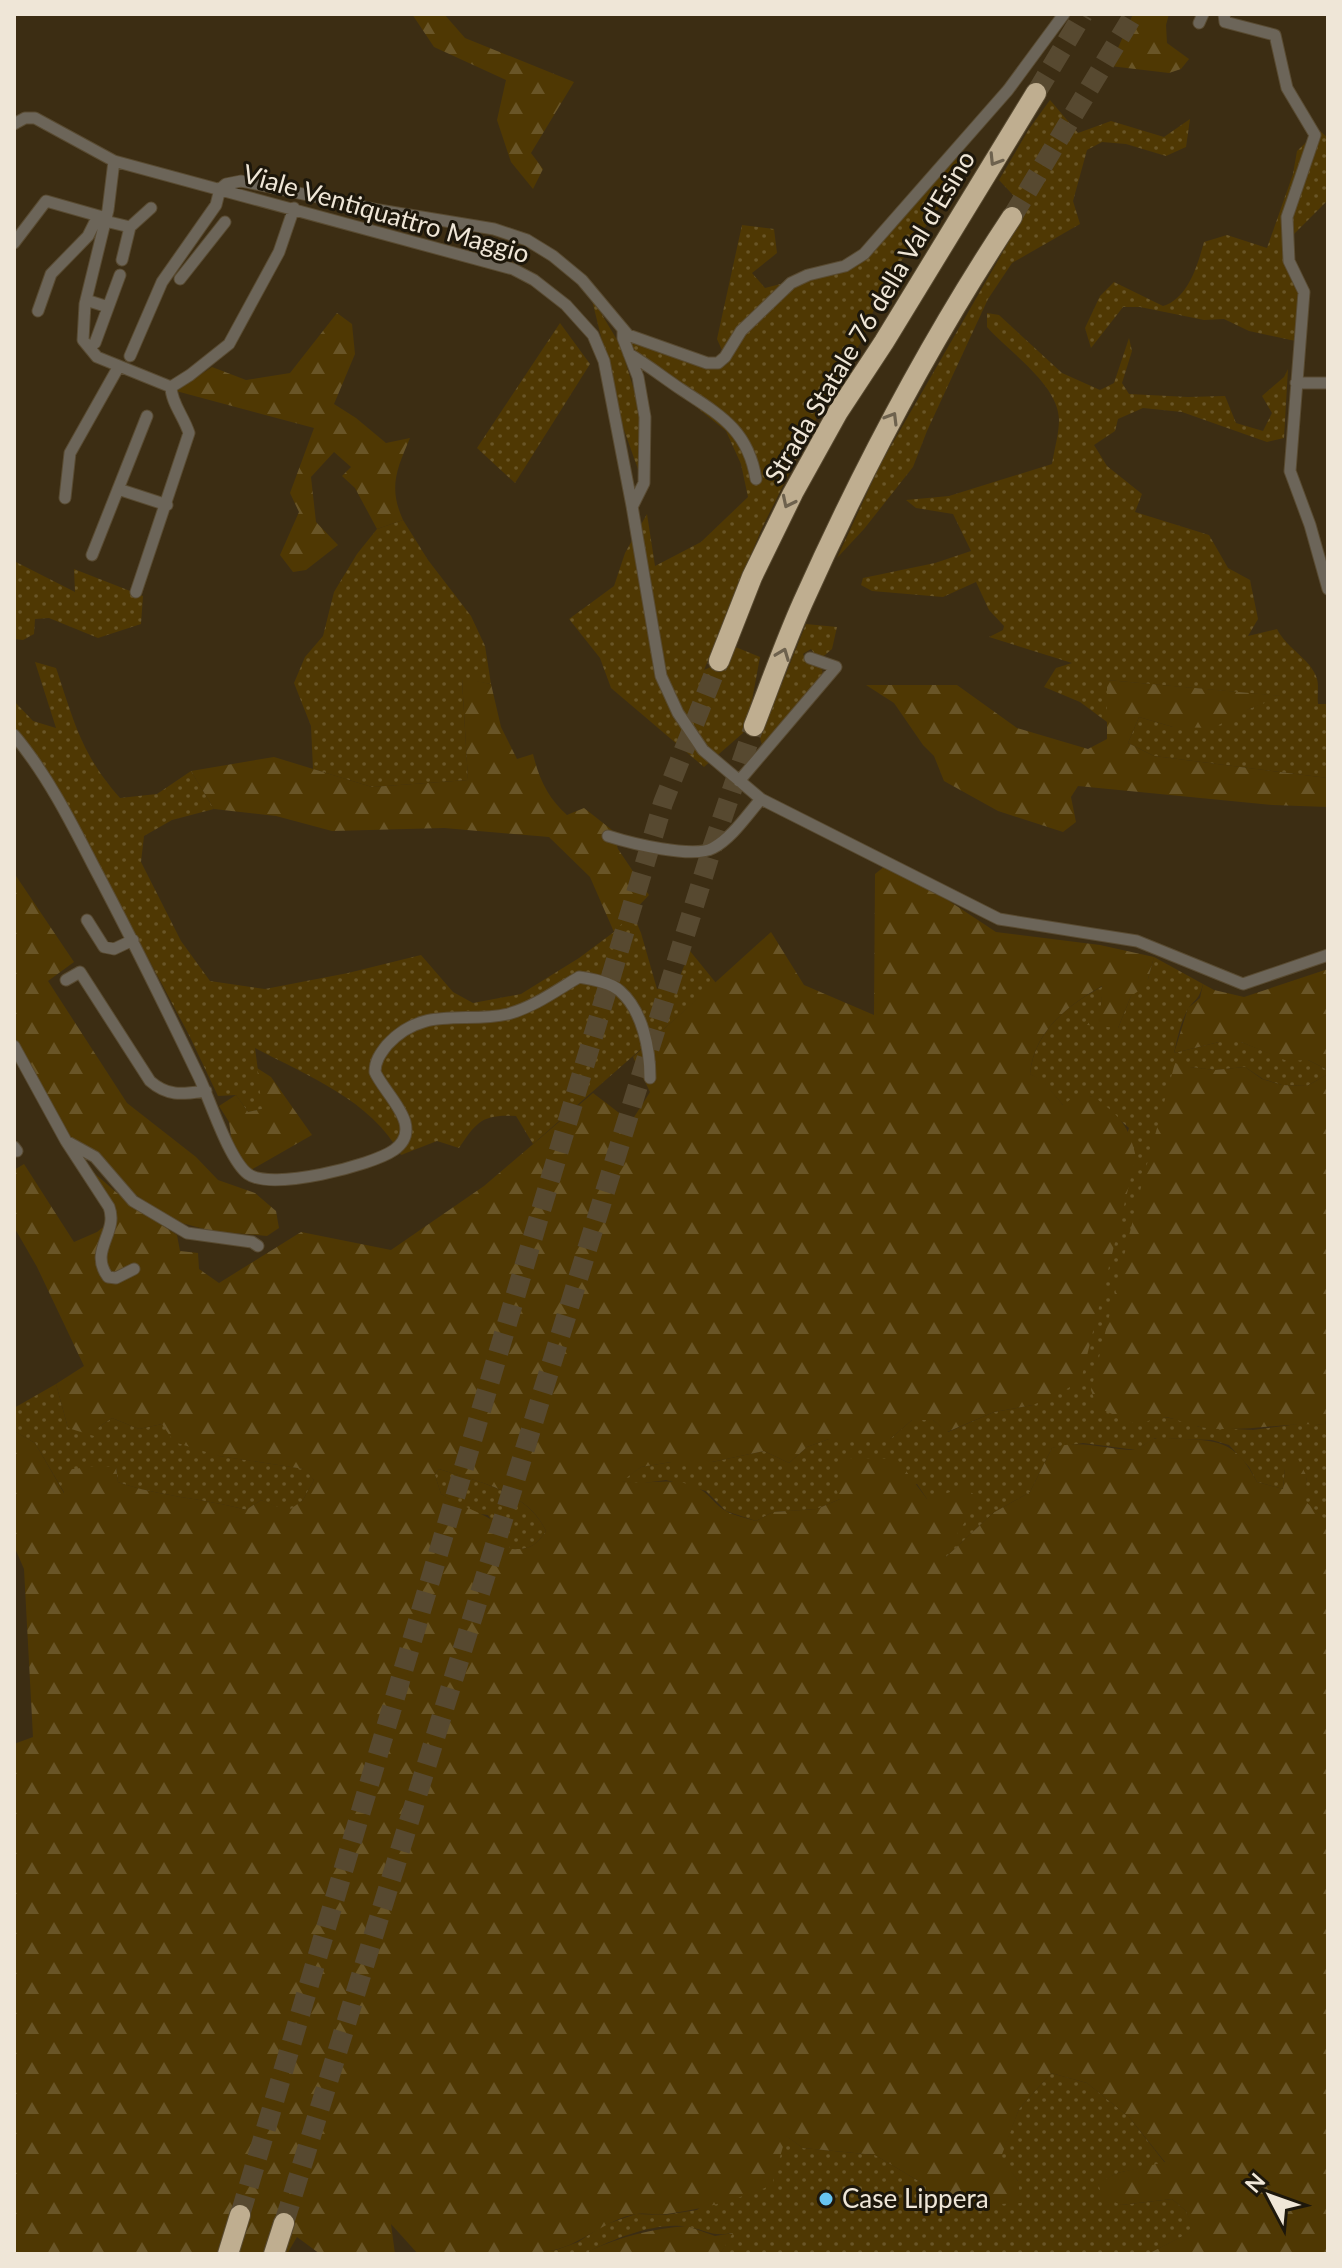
<svg xmlns="http://www.w3.org/2000/svg" width="1342" height="2268" viewBox="0 0 1342 2268" font-family="Lato,sans-serif">
<style>
.grass{fill:url(#grass-dots)}
.forest{fill:url(#forest-firs);fill-rule:evenodd}
.lines{fill:none;stroke-linecap:round;stroke-linejoin:round}
.highway-tunnel{stroke:#574930;stroke-width:20;stroke-dasharray:20 10;stroke-linecap:butt}
.street-casing{stroke:#594b32;stroke-width:13}
.highway-casing{stroke:#594b32;stroke-width:22}
.street{stroke:#6c6559;stroke-width:11}
.highway{stroke:#bfae90;stroke-width:20}
.oneway{stroke:#6e624e}
.poi-dot{fill:#68c4f0;stroke:#1d170b;stroke-width:3}
.labels{text-anchor:middle;stroke-width:6;stroke-linejoin:round;paint-order:stroke}
.street-label{font-size:26px;fill:#efe6d7;stroke:#1d170b}
.poi-label{font-size:26px;fill:#efe6d7;stroke:#1d170b;text-anchor:start}
</style>
<defs>
<pattern id="grass-dots" width="8" height="8" patternUnits="userSpaceOnUse" patternTransform="scale(2)"><rect width="8" height="8" fill="#4f3803"/><path d="M2 2h.1M6 6h.1" fill="none" stroke="#695527" stroke-width="1.8" stroke-linecap="round"/></pattern>
<pattern id="forest-firs" width="22" height="20" patternUnits="userSpaceOnUse" patternTransform="scale(2)"><rect width="22" height="20" fill="#4f3803"/><path d="M5 1l3.5 6h-7zM16 11l3.5 6h-7z" fill="#695527"/></pattern>
</defs>
<rect width="100%" height="100%" fill="#3c2d13"/>
<path class="grass" d="M1050 100 1078 133 1111 121 1164 137 1190 119 1186 147 1166 156 1126 144 1102 142 1087 150 1073 201 1080 224 1012 263 988 299 927 431 913 467 864 529 837 558 880 465 1023 217 1024 207 999 180 1029 129Z
M1319 130 1328 138V200L1288 240 1303 306 1300 342 1249 331 1224 319 1204 320 1140 307H1123L1091 348 1085 328 1100 296 1114 282 1163 306C1188 299 1198 264 1204 242L1227 235 1267 248 1293 174 1297 151Z
M959 153 972 161 883 287 860 344 836 379 762 528 704 670 728 659 733 646 760 657 748 722 743 733 704 767 611 688 600 658 569 619 614 586 625 553 647 514 655 566 701 542 748 497 741 464 726 431 654 373 627 340 709 368 728 364 717 339 742 225 774 229 777 253 752 273 765 288 862 263Z
M591 296 620 345 641 412 639 472 624 430Z
M987 313 999 315 1062 373 1100 390 1114 383 1129 338 1132 351 1122 383 1129 394 1188 397 1225 396 1236 423 1263 431 1272 413 1262 396 1284 377 1288 369 1284 438 1267 442 1182 412 1143 408 1118 419 1115 431 1094 445 1107 466 1142 494 1135 512 1209 535 1228 568 1250 580 1258 619 1248 636 1277 629C1286 648 1312 660 1317 679 1319 686 1317 696 1318 704H1328V778L1154 756 1128 743 1139 717 1173 727 1249 709 1280 696 1107 680V722L1080 702 1044 687 1056 668 1072 663 989 637 1003 630 1004 626 989 610 976 582 943 597 872 591 861 585 863 578 935 563 971 551 953 514 916 508 906 500 949 496 1052 464C1054 450 1059 434 1059 420 1059 385 1009 352 987 327Z
M560 323 590 364 515 483 477 448Z
M403 520 428 560 471 616 485 646 491 684 462 679 468 780 372 787 313 769 311 726 294 683 305 657 323 636 334 592 357 554 377 529Z
M14 561 75 592 74 569 143 596 141 624 98 638 49 618 35 619 34 634 23 640 14 639Z
M806 624 837 627 832 649 819 660 811 649 803 654 808 664 822 667 823 679 762 745 760 738Z
M35 662 56 668C74 721 81 754 120 798L157 794 191 771 214 809 172 820 144 836 141 862 181 941 210 981 265 989 348 973 421 955 453 992 473 1003 521 994 579 958 614 932 632 912 641 933 657 989 678 981 690 951 716 983 533 1144 516 1116C483 1114 477 1121 459 1148L437 1141 401 1155C371 1100 308 1076 255 1048L263 1109 248 1112 236 1095 218 1096 189 1035 91 851 42 766 14 729V701L33 721 56 728Z
M1154 957 1203 984C1198 1004 1193 998 1186 1013 1180 1025 1177 1040 1174 1053L1219 1042H1241L1287 1060H1308L1328 1070V1074L1307 1086 1282 1085 1263 1079 1245 1067 1215 1070 1190 1067 1156 1416 1182 1420 1199 1427 1253 1430 1305 1423 1325 1425 1328 1412V1522L1303 1500 1307 1477 1285 1469 1283 1489 1257 1482 1249 1467 1229 1445 1212 1440 1155 1438 1136 1450 1083 1443 1052 1448 1030 1492 993 1513 946 1557 943 1556 927 1499 917 1484 840 1499 817 1509 773 1512 756 1521 726 1511 706 1491 666 1480 637 1484 621 1481 641 1467 671 1462H712L764 1451 789 1463 807 1447 829 1439H890L912 1420H933L948 1432 994 1412 1033 1405 1129 1128 1092 1096 1064 1106 1042 1081 1030 1074C1034 1031 1068 1005 1103 986L1101 1005 1118 1028 1131 996 1148 979Z
M56 1384 68 1428 99 1427 112 1418 139 1429 162 1424 219 1456 305 1469 314 1480 303 1500 288 1512 261 1500 246 1510C204 1498 160 1497 118 1482L116 1467 65 1494 35 1443 14 1431V1408Z
M439 1469C478 1482 526 1490 546 1531 536 1546 529 1550 510 1549L488 1515 474 1513 441 1494 435 1475Z
M1051 2073 1087 2083 1129 2117 1165 2163 1117 2173 1098 2184 1121 2205 1172 2199 1186 2211 1195 2230 1148 2254H720L732 2233C711 2237 707 2230 688 2227 658 2221 616 2238 590 2251L589 2254H524L556 2250 578 2242 604 2225 636 2214 665 2215 697 2210 785 2135 803 2148 875 2155 927 2186 1018 2181 1000 2158 1019 2109Z"/>
<path class="forest" d="M412 14H444L465 38 574 82 531 153 543 169 533 189 511 162 497 120 506 80 434 47Z
M1133 14H1169L1166 25 1167 43 1189 59 1181 69 1169 73 1110 66Z
M337 313 352 324 355 354 334 404 356 418 386 443 410 438C397 469 388 487 403 520L377 529 355 488 342 476 351 467 334 452 311 477 316 522 338 545 306 570 293 572 280 555 299 512 290 493 314 428 176 391 212 367 246 380 290 373Z
M462 678 491 684 501 727 517 759 533 754C539 779 548 798 567 815L584 808 612 830 618 849 649 895 614 932 590 877 549 837 444 828 332 831 276 816 214 809 191 771 274 757 372 787 468 780Z
M1107 680 1283 696 1249 709 1213 728 1173 727 1139 717 1128 743 1154 756 1328 778V807L1273 805 1078 786 1071 797 1076 822 1063 832 998 811 944 781 934 756 923 745 894 703 866 685H957L1017 728 1088 749 1107 739Z
M890 862 996 932 1100 945 1154 957 1146 986 1131 996 1118 1028 1087 1025 1101 1005 1102 986C1067 1006 1034 1031 1030 1074L1042 1080 1063 1105 1071 1099 1093 1096C1120 1117 1128 1123 1136 1157L1081 1380 1062 1392 1033 1405 994 1412 947 1432 933 1420H912L890 1439H829L807 1447 789 1463 764 1451 712 1462H671L641 1467 622 1481C645 1486 667 1477 691 1485 709 1491 712 1503 726 1511 734 1516 747 1518 756 1521L773 1512 817 1509 840 1499 836 1489 843 1461 852 1458 897 1459 927 1499 967 1487 979 1501 943 1555 946 1557 993 1513 1030 1492 1052 1448C1082 1439 1102 1449 1131 1450 1140 1450 1145 1443 1153 1439 1161 1436 1174 1439 1183 1439 1223 1440 1238 1445 1257 1482L1283 1489 1285 1469 1298 1459 1307 1477 1304 1500 1328 1522V2254H1148L1194 2230 1186 2211 1172 2199 1121 2205 1102 2196 1098 2183 1117 2173 1165 2162 1129 2117 1087 2083 1051 2073 1019 2109 1001 2157 1018 2181 1021 2203 974 2205 927 2186 875 2155 803 2148 786 2136 772 2185C737 2200 704 2209 667 2214 657 2216 646 2212 636 2214 607 2219 586 2241 558 2249 517 2261 461 2254 418 2254L391 2224 395 2254H320L297 2237 287 2254H14V1744L33 1737 24 1569 14 1546V1431L35 1443 64 1493 66 1470 95 1466 116 1467 118 1482C160 1497 204 1498 246 1510L261 1500 288 1511 303 1500 314 1480 304 1469 219 1456 174 1442 162 1424 139 1429 112 1418 99 1427 94 1436 68 1428 56 1384 84 1366 37 1267 14 1227V1170L24 1164 74 1242 97 1232 117 1216 109 1196 93 1172 132 1206 177 1235 180 1251 198 1253 199 1269 219 1283 301 1232 391 1250 484 1186 593 1093 631 1122 650 1092 633 1057 771 932 804 985 874 1015 875 874ZM439 1469C478 1482 527 1490 546 1531 536 1546 529 1550 510 1549L506 1529C486 1514 463 1507 441 1494L435 1475Z
M14 873 74 962 48 981 127 1103 196 1157 218 1180 255 1193 276 1211 279 1228 267 1236 212 1231 174 1221 126 1188 89 1157 67 1133 14 1043Z
M1328 969V1070L1308 1060 1287 1061 1241 1042H1219L1174 1053 1188 1008 1200 998 1203 984 1214 990 1244 997Z
M1175 1063 1190 1067 1215 1070 1245 1067 1262 1079 1282 1085 1307 1086 1328 1074V1412L1325 1425C1284 1421 1242 1434 1200 1427 1174 1422 1168 1409 1141 1425L1125 1420 1097 1407 1091 1390 1144 1175Z
M257 1068 271 1077 312 1135 249 1171 232 1143 229 1122 219 1106 236 1095 248 1112 262 1109Z
M687 2226 715 2236 733 2233 720 2254H589V2251C622 2236 652 2229 687 2226Z"/>
<g class="lines">
<path class="highway-tunnel" d="M1036 93 1083 14
M1012 217 1134 14
M240 2215 663 803 719 661
M284 2223 712 848 754 726"/>
<defs>
<path id="street" d="M1224 14 1225 22 1275 35 1287 88 1315 135 1287 217 1289 261 1304 292 1290 471 1310 525 1328 589
M1199 23 1203 14
M14 124 25 118H35L114 161 513 269 534 280 566 305 593 335 604 361 632 506 661 676 678 713 703 750 761 799 999 919 1137 941 1243 984 1328 955
M114 161 108 210 85 304 83 340 97 357 171 387
M105 221 130 227 122 260
M130 227 151 208
M14 243 46 201 106 218
M180 279 225 222
M86 300 108 307
M38 311 51 274 88 236 98 216
M623 329V338L638 377 645 417 644 483 633 505
M95 343 120 275
M629 354C648 365 664 378 682 390 720 415 748 430 756 479
M130 356 162 282 216 205 220 189 226 184 241 181 379 210 494 229 527 240 553 256 582 280 628 335 707 363H718L725 357 741 331 791 283 808 275 845 266 864 254 1008 90 1064 14
M1296 383H1328
M171 387 190 375 229 344 279 252 294 208
M118 489 167 505
M65 498 70 453 119 366
M92 555 147 416
M136 592 189 433C184 417 171 402 171 387
M14 735C46 773 70 820 93 865 130 935 165 1006 199 1077 210 1100 229 1160 248 1174 271 1191 371 1166 394 1150 426 1127 385 1095 375 1072 375 1061 380 1054 387 1045 423 1005 464 1024 508 1014 534 1007 557 990 579 977 592 979 610 982 620 991 643 1011 650 1050 650 1078
M739 781 836 667 810 658
M608 836C630 843 693 859 713 848 732 838 747 815 761 799
M87 920 104 947 114 949 133 940
M66 980 80 972 150 1081C168 1097 183 1094 206 1091
M14 1046 66 1141 109 1207C119 1233 88 1250 108 1277L116 1278 134 1269
M66 1141 95 1157 133 1201 187 1233 252 1242 258 1246
M14 1147 17 1151"/>
<path id="highway" d="M719 661 752 577 793 493 838 412 884 342 1036 93
M754 726C770 685 785 642 803 602 863 468 931 339 1012 217
M228 2254 240 2215
M274 2254 284 2223"/>
</defs>
<use href="#street" class="street-casing"/>
<use href="#highway" class="highway-casing"/>
<use href="#street" class="street"/>
<use href="#highway" class="highway"/>
</g>
<defs><path id="oneway-chevron" d="M-2-3.5L2.5 0L-2 3.5" fill="none" stroke-width="1.6" stroke-linecap="round" stroke-linejoin="round" transform="scale(2)"/></defs>
<g class="oneway">
<use href="#oneway-chevron" transform="translate(995 160) rotate(122)"/>
<use href="#oneway-chevron" transform="translate(892 418) rotate(-59)"/>
<use href="#oneway-chevron" transform="translate(788 502) rotate(116)"/>
<use href="#oneway-chevron" transform="translate(783 654) rotate(-69)"/>
</g>
<circle class="poi-dot" cx="826" cy="2199" r="8"/>
<g class="labels">
<g class="street-label">
<text transform="translate(386 214) rotate(16)" y="9">Viale Ventiquattro Maggio</text>
<text transform="translate(870 317) rotate(-59)" y="9">Strada Statale 76 della Val d'Esino</text>
</g>
<g class="poi-label">
<text x="842" y="2208">Case Lippera</text>
</g>
</g>
<rect width="1342" height="2268" fill="none" stroke="#efe6d7" stroke-width="32"/>
<g transform="translate(1270 2196) rotate(311)" stroke="#1d170b" stroke-width="6" paint-order="stroke">
<path d="M0-6L14 30L0 20L-14 30Z" fill="#efe6d7"/>
<text y="-12" font-size="22" font-weight="bold" text-anchor="middle" fill="#efe6d7">N</text>
</g>
</svg>
